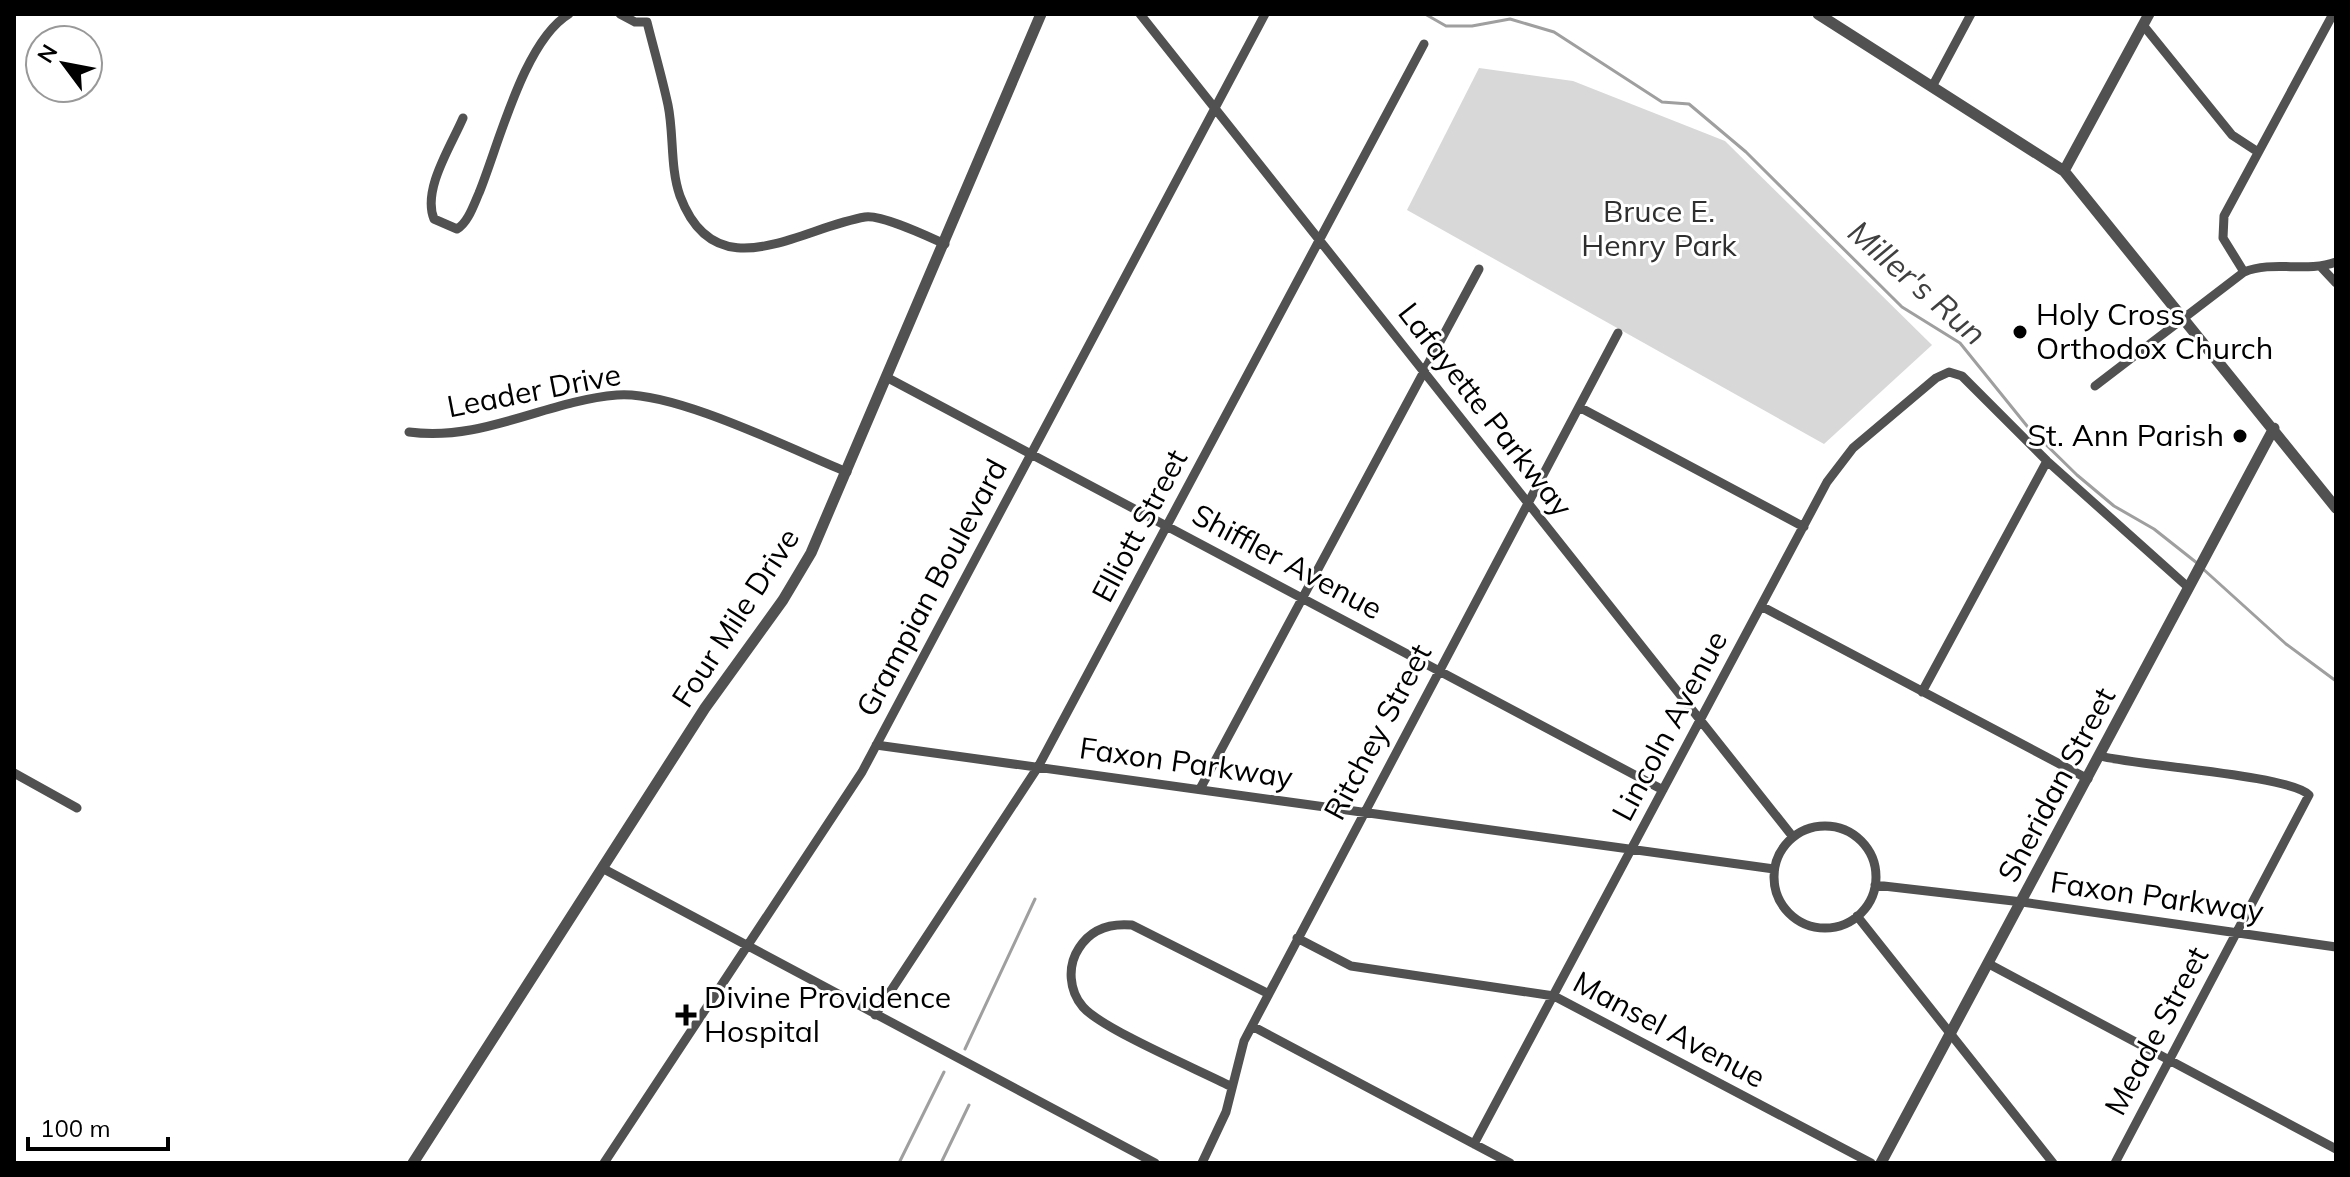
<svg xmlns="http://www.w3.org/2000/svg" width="2350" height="1177" viewBox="0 0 2350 1177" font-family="Mulish,sans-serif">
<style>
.green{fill:#d8d8d8}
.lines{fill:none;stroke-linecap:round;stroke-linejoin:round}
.stream{stroke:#9f9f9f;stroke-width:3}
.minor{stroke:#515151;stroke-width:9}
.tertiary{stroke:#515151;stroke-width:11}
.poi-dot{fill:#000;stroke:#fff;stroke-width:3}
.labels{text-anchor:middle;stroke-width:6;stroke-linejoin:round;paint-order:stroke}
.park-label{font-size:30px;fill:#2f2f2f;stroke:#fff}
.poi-label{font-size:30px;fill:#000;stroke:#fff;text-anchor:start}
.street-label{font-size:30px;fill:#000;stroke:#fff}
.water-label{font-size:32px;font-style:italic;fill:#404040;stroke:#fff}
</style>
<rect width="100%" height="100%" fill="#fff"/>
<path class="green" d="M1479 68 1573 81 1725 141 1932 345 1824 444 1407 210Z"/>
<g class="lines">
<path class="stream" d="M1425 14 1446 26H1472L1510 19 1554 32 1662 102 1689 104 1746 152 1902 307 1960 343 2027 426 2077 475 2114 506 2154 529 2197 563
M2202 568 2286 644 2336 681
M965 1049 1035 899
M899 1163 944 1072
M941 1163 969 1105"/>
<path class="minor" d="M620 14 635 22H647C654 50 662 77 668 105 674 134 670 168 680 196 716 292 799 228 865 217 881 214 929 237 945 244
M1140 14 1793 837
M2143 25 2232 135 2258 152
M1933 85 1971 14
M463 118C451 146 422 190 434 219L457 229C468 223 474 204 479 193 499 144 524 41 569 14
M2321 267 2336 283
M2244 272 2223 238 2224 216 2333 14
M888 378 1663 790
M2095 386 2244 272C2273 260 2306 273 2336 262
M1579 407 1804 527
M409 432C483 442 545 401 617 395 673 390 791 449 847 472
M1761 606 2088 779
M1922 692 2047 461
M876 745 1774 869
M2100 756C2139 766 2290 775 2309 795L2115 1163
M14 773 77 808
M1200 789 1479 269
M1774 877a51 51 0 1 1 102 0a51 51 0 1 1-102 0Z
M602 868 1155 1163
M1875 885 2022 902 2336 947
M1857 916 2053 1163
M1297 938 1351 966 1554 996 1871 1163
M1989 964 2336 1149
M875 1015 1038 767 1424 44
M1252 1026 1510 1163
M1230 1086C1199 1070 1102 1029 1083 1007 1069 991 1067 966 1079 948 1091 929 1110 923 1132 925L1269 994
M1474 1144 1827 482 1853 448 1936 378 1949 372 1962 376 2047 461 2189 588
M604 1163 862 772 1265 14
M1202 1163 1226 1112 1244 1041 1618 333"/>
<path class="tertiary" d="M1818 14 2064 171 2336 508
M2064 171 2149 14
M413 1163 705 708 783 600 811 553 1041 14
M1881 1163 2274 428"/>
</g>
<g class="poi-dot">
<circle cx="2020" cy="332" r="8"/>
<circle cx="2240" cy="436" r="8"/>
<path d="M682 1003h8v8h8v8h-8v8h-8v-8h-8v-8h8z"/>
</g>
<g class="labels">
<g class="park-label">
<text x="1659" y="222">Bruce E.<tspan x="1659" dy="34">Henry Park</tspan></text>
</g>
<g class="poi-label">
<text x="2036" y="325">Holy Cross<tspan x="2036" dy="34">Orthodox Church</tspan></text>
<text x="2224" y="446" text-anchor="end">St. Ann Parish</text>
<text x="704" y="1008">Divine Providence<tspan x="704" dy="34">Hospital</tspan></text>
</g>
<g class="street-label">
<text transform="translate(534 391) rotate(-11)" y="10">Leader Drive</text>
<text transform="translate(1485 410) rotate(52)" y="10">Lafayette Parkway</text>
<text transform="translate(1140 526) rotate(-62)" y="10">Elliott Street</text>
<text transform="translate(1287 562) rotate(28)" y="10">Shiffler Avenue</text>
<text transform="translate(932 588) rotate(-62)" y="10">Grampian Boulevard</text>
<text transform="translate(736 618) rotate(-57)" y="10">Four Mile Drive</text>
<text transform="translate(1670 726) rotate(-62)" y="10">Lincoln Avenue</text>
<text transform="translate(1378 732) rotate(-62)" y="10">Ritchey Street</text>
<text transform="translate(1186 763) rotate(8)" y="10">Faxon Parkway</text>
<text transform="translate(2057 785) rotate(-62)" y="10">Sheridan Street</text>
<text transform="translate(2157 897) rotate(8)" y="10">Faxon Parkway</text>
<text transform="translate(1669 1030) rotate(28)" y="10">Mansel Avenue</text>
<text transform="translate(2157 1031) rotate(-62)" y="10">Meade Street</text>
</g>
<g class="water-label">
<text transform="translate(1917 283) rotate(41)" y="11">Miller's Run</text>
</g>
</g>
<rect width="2350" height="1177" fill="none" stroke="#000000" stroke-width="32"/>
<g transform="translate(64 64) rotate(302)"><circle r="38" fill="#ffffff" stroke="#999999" stroke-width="2"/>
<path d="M0-6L14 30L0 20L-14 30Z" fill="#000000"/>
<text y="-12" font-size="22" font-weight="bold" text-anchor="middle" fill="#000000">N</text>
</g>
<path d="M28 1137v12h140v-12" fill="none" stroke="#000000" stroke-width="4"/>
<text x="40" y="1137" font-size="24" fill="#000000" stroke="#ffffff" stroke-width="6" paint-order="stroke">100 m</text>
</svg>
